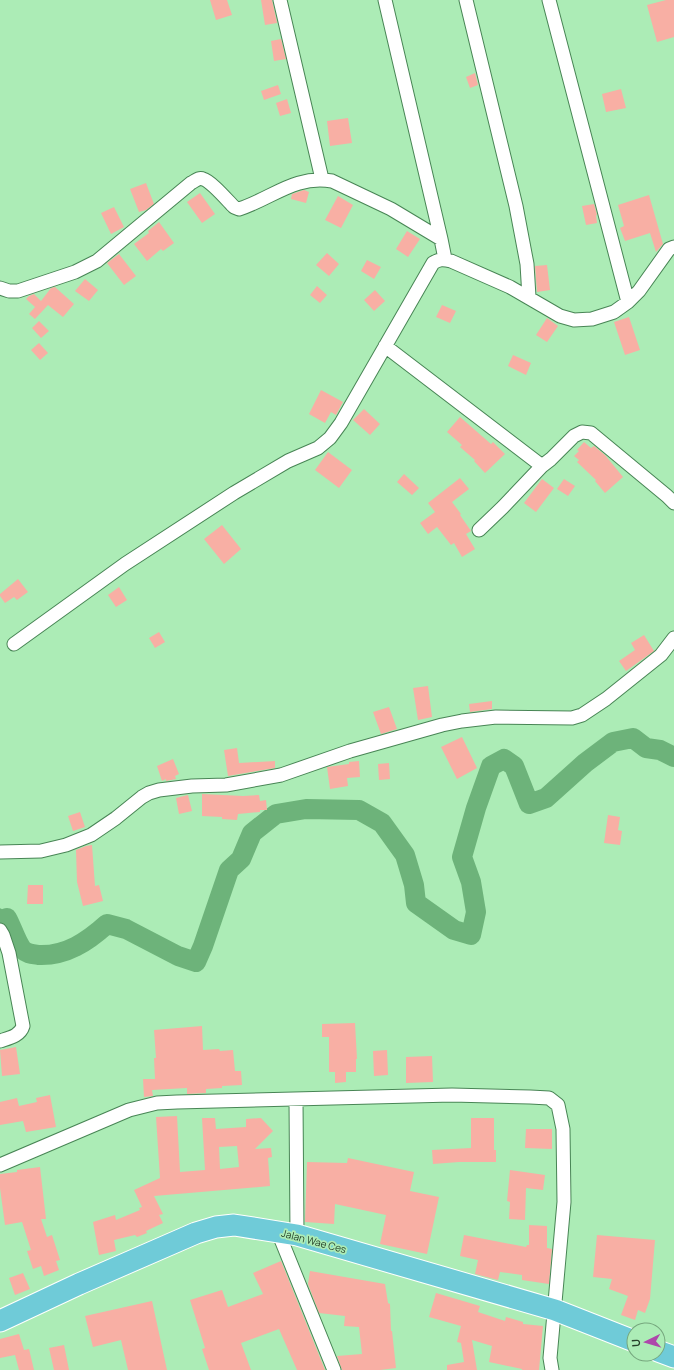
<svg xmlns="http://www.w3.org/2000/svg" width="674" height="1370" viewBox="0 0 674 1370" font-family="Manrope,sans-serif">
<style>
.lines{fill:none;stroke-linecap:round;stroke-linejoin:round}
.stream{stroke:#6db37a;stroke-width:3.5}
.river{stroke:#6db37a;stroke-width:20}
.building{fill:#f8afa4;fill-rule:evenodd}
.minor-casing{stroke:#488555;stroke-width:15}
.trunk-casing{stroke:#fff;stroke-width:23}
.minor{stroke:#fff;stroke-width:13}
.trunk{stroke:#6fcbd8;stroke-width:21}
.labels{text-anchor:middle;stroke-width:3.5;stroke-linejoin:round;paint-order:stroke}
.street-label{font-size:10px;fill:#26402a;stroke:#acecb6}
</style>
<rect width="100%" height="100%" fill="#acecb6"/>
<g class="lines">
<path class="stream" d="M0 910 7 918"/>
<path class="river" d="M0 921 7 918C12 927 16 941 22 949 27 954 32 954 39 955 66 956 87 942 107 924L126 929 178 956 196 962 203 946 229 870 241 859 252 833 276 814 306 809 359 810 382 823 405 855 414 885 416 903 454 930 471 935 476 912 471 882 462 857 476 808 491 766 504 759 514 766 529 804 546 798 585 763 613 742 633 738 646 748 660 750 674 757"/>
</g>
<path class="building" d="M210 0H227L232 15 216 20Z
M261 0H272L277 23 265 25Z
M666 0H674V37L657 42 647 5Z
M281 39 286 59 274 61 271 41Z
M475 73 478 85 470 88 466 77Z
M278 85 281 94 264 100 261 91Z
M621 89 626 108 606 112 602 94Z
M287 99 291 113 280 116 276 103Z
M348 118 352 143 330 146 327 121Z
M146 183 154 204 146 210 139 212 130 189Z
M304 190 309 192 306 203 291 199 292 194Z
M200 193 215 214 202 223 187 202Z
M649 195 663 244 656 252 650 233 625 241 620 228 624 226 618 205Z
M338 196 353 205 341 228 325 220Z
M594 204 597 215H596L597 223 586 225 582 206Z
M114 207 124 227 111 234 101 213Z
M159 222 174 243 163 251 161 249 147 261 134 244 149 233 148 231Z
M407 231 420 239 408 257 396 249Z
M327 253 339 264 329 276 316 265Z
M119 254 136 276 124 285 107 263Z
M367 260 381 267 374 279 361 271Z
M547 265 550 290 537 292 535 266Z
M85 279 98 290 89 301 75 291Z
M317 286 327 295 320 303 310 295Z
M55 287 74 304 63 317 48 305 35 319 29 314 35 307 26 299 29 296 34 294 41 301 51 288Z
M375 290 385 301 374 311 364 300Z
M442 305 456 311 450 323 436 317Z
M629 317 640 350 625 355 614 322Z
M547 318 558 326 547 342 536 335Z
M39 321 49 331 41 338 32 328Z
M39 343 48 353 40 360 31 350Z
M513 355 531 363 526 375 508 366Z
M321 390 343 402 336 415 331 412 325 423 309 414Z
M364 409 380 424 370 435 353 420Z
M460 417 491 444 493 442 505 454 485 473 474 461 475 460 460 447 462 445 447 432Z
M584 442 591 448 594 446 605 455 623 477 605 493 595 481 596 480 577 462 579 460 574 456 579 451 577 450Z
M328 452 352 470 339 488 315 470Z
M404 474 419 488 412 495 397 482Z
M460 478 469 489 452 502 461 514 460 515 471 531 466 534 475 549 462 557 454 543 451 545 437 527 428 534 420 523 435 512 428 503Z
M542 479 554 488 536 512 524 503Z
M564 479 575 486 568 496 557 489Z
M222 525 241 549 224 564 204 539Z
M18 579 28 592 17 600 14 597 5 603 0 596V594Z
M119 587 127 600 116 607 108 595Z
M159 632 165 642 155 648 149 638Z
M644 635 654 651 626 671 619 661 635 650 631 643Z
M428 686 432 717 418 720 413 688Z
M492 701V709L470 712 469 704Z
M389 707 397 729 381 734 373 712Z
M462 737 477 768 457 779 441 747Z
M237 748 239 763 275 761V768L228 776 224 750Z
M173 759 179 774 175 776 176 779 166 781V779L162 781 157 766Z
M359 761 360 777 347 778 348 786 330 789 327 767 349 764V762Z
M389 763 390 779 379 780 378 764Z
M202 794 243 796 259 795 260 801 266 800 267 810H260V812L238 814 237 820 222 819V817L202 816Z
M188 795 192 811 179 814 176 798Z
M80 812 85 827 73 831 68 816Z
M608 815 620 817 618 830 622 831 620 845 604 843Z
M92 845 95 886 99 885 103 901 83 906 77 882 76 850 86 846Z
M28 885H43V904H27Z
M355 1023 357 1059H356V1072H346V1082L335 1083V1072H329V1037H322V1024Z
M202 1026 203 1050 219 1049 220 1051 233 1050 235 1071H241L242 1085 222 1086V1088L206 1089V1093L187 1094V1088L152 1090 153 1096 144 1097 143 1079H155L154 1058H156L154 1030Z
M16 1047 20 1074 2 1076 0 1050Z
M387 1050 388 1075 374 1076 373 1051Z
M432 1056 433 1082 406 1083V1057Z
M50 1095 56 1127 26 1132 23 1121 0 1125V1102L17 1098 19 1106 37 1102 36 1098Z
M177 1116 180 1172 205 1170 202 1118H215L216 1129 246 1127V1119L261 1118 273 1131 255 1149 271 1148 272 1157 268 1158 270 1186 154 1196 163 1214 159 1215 163 1223 146 1231 147 1233 137 1237 135 1235 114 1240 116 1251 99 1255 93 1222 115 1215 116 1220 140 1210 139 1208 142 1207 134 1190 160 1178 156 1117ZM237 1146 239 1167 220 1169 219 1147Z
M471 1118H494V1150H496V1162H459L433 1164 432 1150 471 1148Z
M526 1129H552V1149L525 1148Z
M348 1158 414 1172 410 1191 439 1197 427 1254 380 1244 386 1215 335 1204 334 1224 305 1222 307 1162 347 1163Z
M40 1167 46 1219H41L47 1237 52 1235 60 1260 56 1261 59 1270 44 1276 41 1266 33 1269 27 1251 31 1250 22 1222 5 1225 0 1188V1174L17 1172V1170Z
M510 1170 545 1175 543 1190 526 1188 525 1220 509 1219 510 1202 507 1201Z
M529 1225 547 1226V1248L552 1249 549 1284 522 1280V1275L500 1272 498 1280 475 1274 478 1260 460 1256 464 1235 526 1247 527 1245H529Z
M597 1235 655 1240 650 1299 645 1313 638 1310 635 1320 621 1315 628 1296 609 1289 612 1279 593 1277Z
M281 1261 325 1370H297L279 1329 241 1343 251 1370H209L202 1349 205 1348 190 1300 222 1290 228 1307 263 1294 253 1273Z
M310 1271 385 1284 388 1303 390 1304 391 1331H392L396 1368 380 1370H342L337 1356 362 1354 359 1327 344 1326 345 1316 319 1313 308 1284Z
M23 1273 30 1289 15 1295 9 1278Z
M436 1293 480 1306 478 1312 505 1321 506 1317 523 1322V1324L543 1326 539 1370H522V1369L489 1362 492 1346 472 1340 477 1370H447V1365L464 1362 461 1343 457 1342 461 1326 429 1317Z
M152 1301 167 1370H128L121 1340 93 1347 85 1316Z
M19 1334 24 1350 29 1349 34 1370H19L15 1355 0 1358V1339Z
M64 1345 69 1370H54L49 1348Z"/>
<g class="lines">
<defs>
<path id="minor" d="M280 0 322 179
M385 0 441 239
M466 0 516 206 527 264 529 297
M549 0 628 302
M0 288 9 291H18L75 272 97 261 191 183C195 181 199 177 203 179 211 181 228 201 234 207L239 209C273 198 294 175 332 181L391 209 441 239 445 259
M385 346 542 466 551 459 574 436 582 432 591 433 667 496 674 503
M479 530 503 507 542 466
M14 644 125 564 234 493 288 461 318 448 330 438 341 423 433 263C439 259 443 259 451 261L510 287 560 316 574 320 592 319 614 312 628 302 639 291 669 249 674 247
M0 852 41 851 66 845 91 835 116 818 142 797 149 793 159 790 192 786 226 785 281 775 350 751 442 725 462 721 496 717 572 718 582 715 606 699 661 655 674 638
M0 930 3 935 9 953 23 1026C20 1036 9 1038 0 1041
M296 1100 297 1235
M0 1165 129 1110 157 1103 177 1102 452 1095 530 1097 549 1098 558 1105 563 1129 564 1202 550 1358 552 1370
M278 1232 334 1370"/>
<path id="trunk" d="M0 1321 79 1284 196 1233 216 1227 234 1225 297 1235 555 1310 634 1341
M658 1351 674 1357"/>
</defs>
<use href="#minor" class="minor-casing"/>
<use href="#trunk" class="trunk-casing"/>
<use href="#minor" class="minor"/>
<use href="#trunk" class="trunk"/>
</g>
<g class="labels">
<g class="street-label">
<text transform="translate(314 1241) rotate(15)" y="4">Jalan Wae Ces</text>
</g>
</g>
<g transform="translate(646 1342) rotate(265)"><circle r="19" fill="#acecb6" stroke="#76a77e"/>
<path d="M0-3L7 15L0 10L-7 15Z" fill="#ae47ab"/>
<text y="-6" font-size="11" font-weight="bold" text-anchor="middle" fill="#26402a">U</text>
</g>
</svg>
